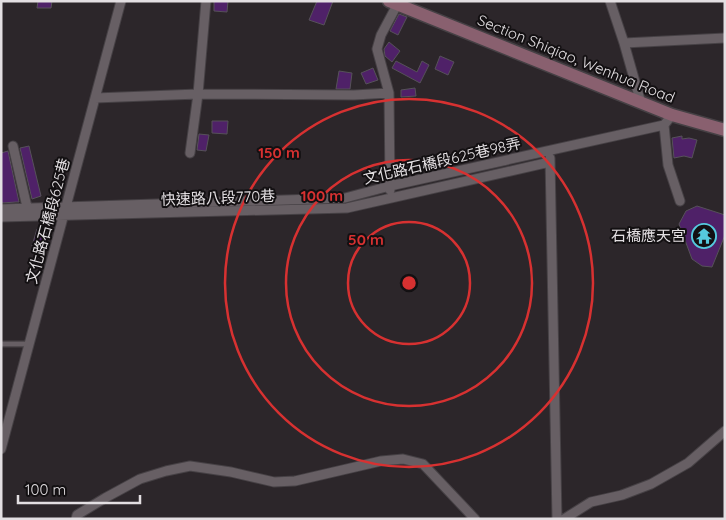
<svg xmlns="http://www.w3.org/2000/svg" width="726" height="520" viewBox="0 0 726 520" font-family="Quicksand,'Noto Sans TC',sans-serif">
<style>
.building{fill:#4f2168;stroke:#565159}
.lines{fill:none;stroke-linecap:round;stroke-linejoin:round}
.service-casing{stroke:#464145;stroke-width:7}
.minor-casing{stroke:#464145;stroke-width:11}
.secondary-casing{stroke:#464145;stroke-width:15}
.service{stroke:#675f64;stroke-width:4.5}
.minor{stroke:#675f64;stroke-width:9}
.secondary{stroke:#89606f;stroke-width:12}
.ring{fill:none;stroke:#d73131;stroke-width:2.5}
.labels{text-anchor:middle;stroke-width:4;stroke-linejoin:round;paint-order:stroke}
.street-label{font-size:15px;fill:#e3dfe2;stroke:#131012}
.poi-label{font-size:15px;fill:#e3dfe2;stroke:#131012;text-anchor:end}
.centre{fill:#d73131;stroke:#131012;stroke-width:2.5}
.ring-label{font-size:15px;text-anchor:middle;font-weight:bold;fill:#d73131;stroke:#131012;stroke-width:4;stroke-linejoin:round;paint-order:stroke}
</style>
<rect width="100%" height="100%" fill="#2c262a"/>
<path class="building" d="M38 1H52L51 8H37Z
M214 1H228L227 12 214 11Z
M317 1H333L324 25 309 20Z
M399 14 407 17 398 35 390 31Z
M389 42 400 51 392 62 385 56 384 49Z
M440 56 454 62 448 75 435 69Z
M396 61 417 72 422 61 429 65 420 83 392 68Z
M373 68 378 80 366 84 361 73Z
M339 71 352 73 350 89H336Z
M415 88 416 96 401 97V90Z
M212 121H228L227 134 212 133Z
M199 134 209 135 206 151 197 150Z
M682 136V139L689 138 697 140 692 158 684 156 674 158 672 138Z
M29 146 41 196 32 199 20 148Z
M8 151 19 202H16L2 203 1 198V153Z
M697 206 725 215V235L712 267 702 266 692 259 679 224 686 211Z
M37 229 47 232 43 248 32 246Z"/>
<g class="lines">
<defs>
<path id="service" d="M1 344H29"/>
<path id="minor" d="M610 1 624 43 641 103
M624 43 725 38
M95 98 198 94 354 95 389 93
M664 125 668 165 680 201
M13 146 27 207
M190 153 198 94 206 1
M550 158 557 519
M390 190 389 93 377 49 381 35 397 5
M1 209 345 198 390 186 664 125 672 115
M1 217 347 208 550 162
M1 449 121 1
M76 519 77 515 105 498 140 479 166 471 190 466 231 472 274 482 295 481 381 461 403 459 423 464 475 519
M564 519 591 502 622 495 651 484 688 463 725 431"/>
<path id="secondary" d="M389 1 672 115 725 130"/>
</defs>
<use href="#service" class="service-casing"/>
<use href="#minor" class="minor-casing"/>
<use href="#secondary" class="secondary-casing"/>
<use href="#service" class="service"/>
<use href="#minor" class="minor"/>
<use href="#secondary" class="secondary"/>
</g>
<g class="ring">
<circle cx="409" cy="283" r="61"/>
<circle cx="409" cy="283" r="123"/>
<circle cx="409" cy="283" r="184"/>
</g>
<defs>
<symbol id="temple-ring" viewBox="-11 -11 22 22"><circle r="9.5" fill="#131012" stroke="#55cade" stroke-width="1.5"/><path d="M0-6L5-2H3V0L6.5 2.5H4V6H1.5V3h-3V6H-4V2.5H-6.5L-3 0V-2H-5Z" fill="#55cade"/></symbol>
</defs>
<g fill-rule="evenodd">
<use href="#temple-ring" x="690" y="222" width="28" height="28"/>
</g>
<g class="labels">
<g class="street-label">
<text transform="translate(576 59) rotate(22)" y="5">Section Shiqiao, Wenhua Road</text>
<text transform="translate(442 161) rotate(-13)" y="5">文化路石橋段625巷98弄</text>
<text transform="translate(218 198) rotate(-2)" y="5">快速路八段770巷</text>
<text transform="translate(48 221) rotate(-75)" y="5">文化路石橋段625巷</text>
</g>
<g class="poi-label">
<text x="686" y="241">石橋應天宮</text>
</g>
</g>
<circle cx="409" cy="283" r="8" class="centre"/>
<g class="ring-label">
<text x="279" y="158">150 m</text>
<text x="322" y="201">100 m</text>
<text x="366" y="245">50 m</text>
</g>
<rect width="726" height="520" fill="none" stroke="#e3dfe2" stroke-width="5"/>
<path d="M18 495v8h122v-8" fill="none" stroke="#e3dfe2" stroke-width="2.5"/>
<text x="25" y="495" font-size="15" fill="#e3dfe2" stroke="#131012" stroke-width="4" paint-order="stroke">100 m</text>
</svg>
